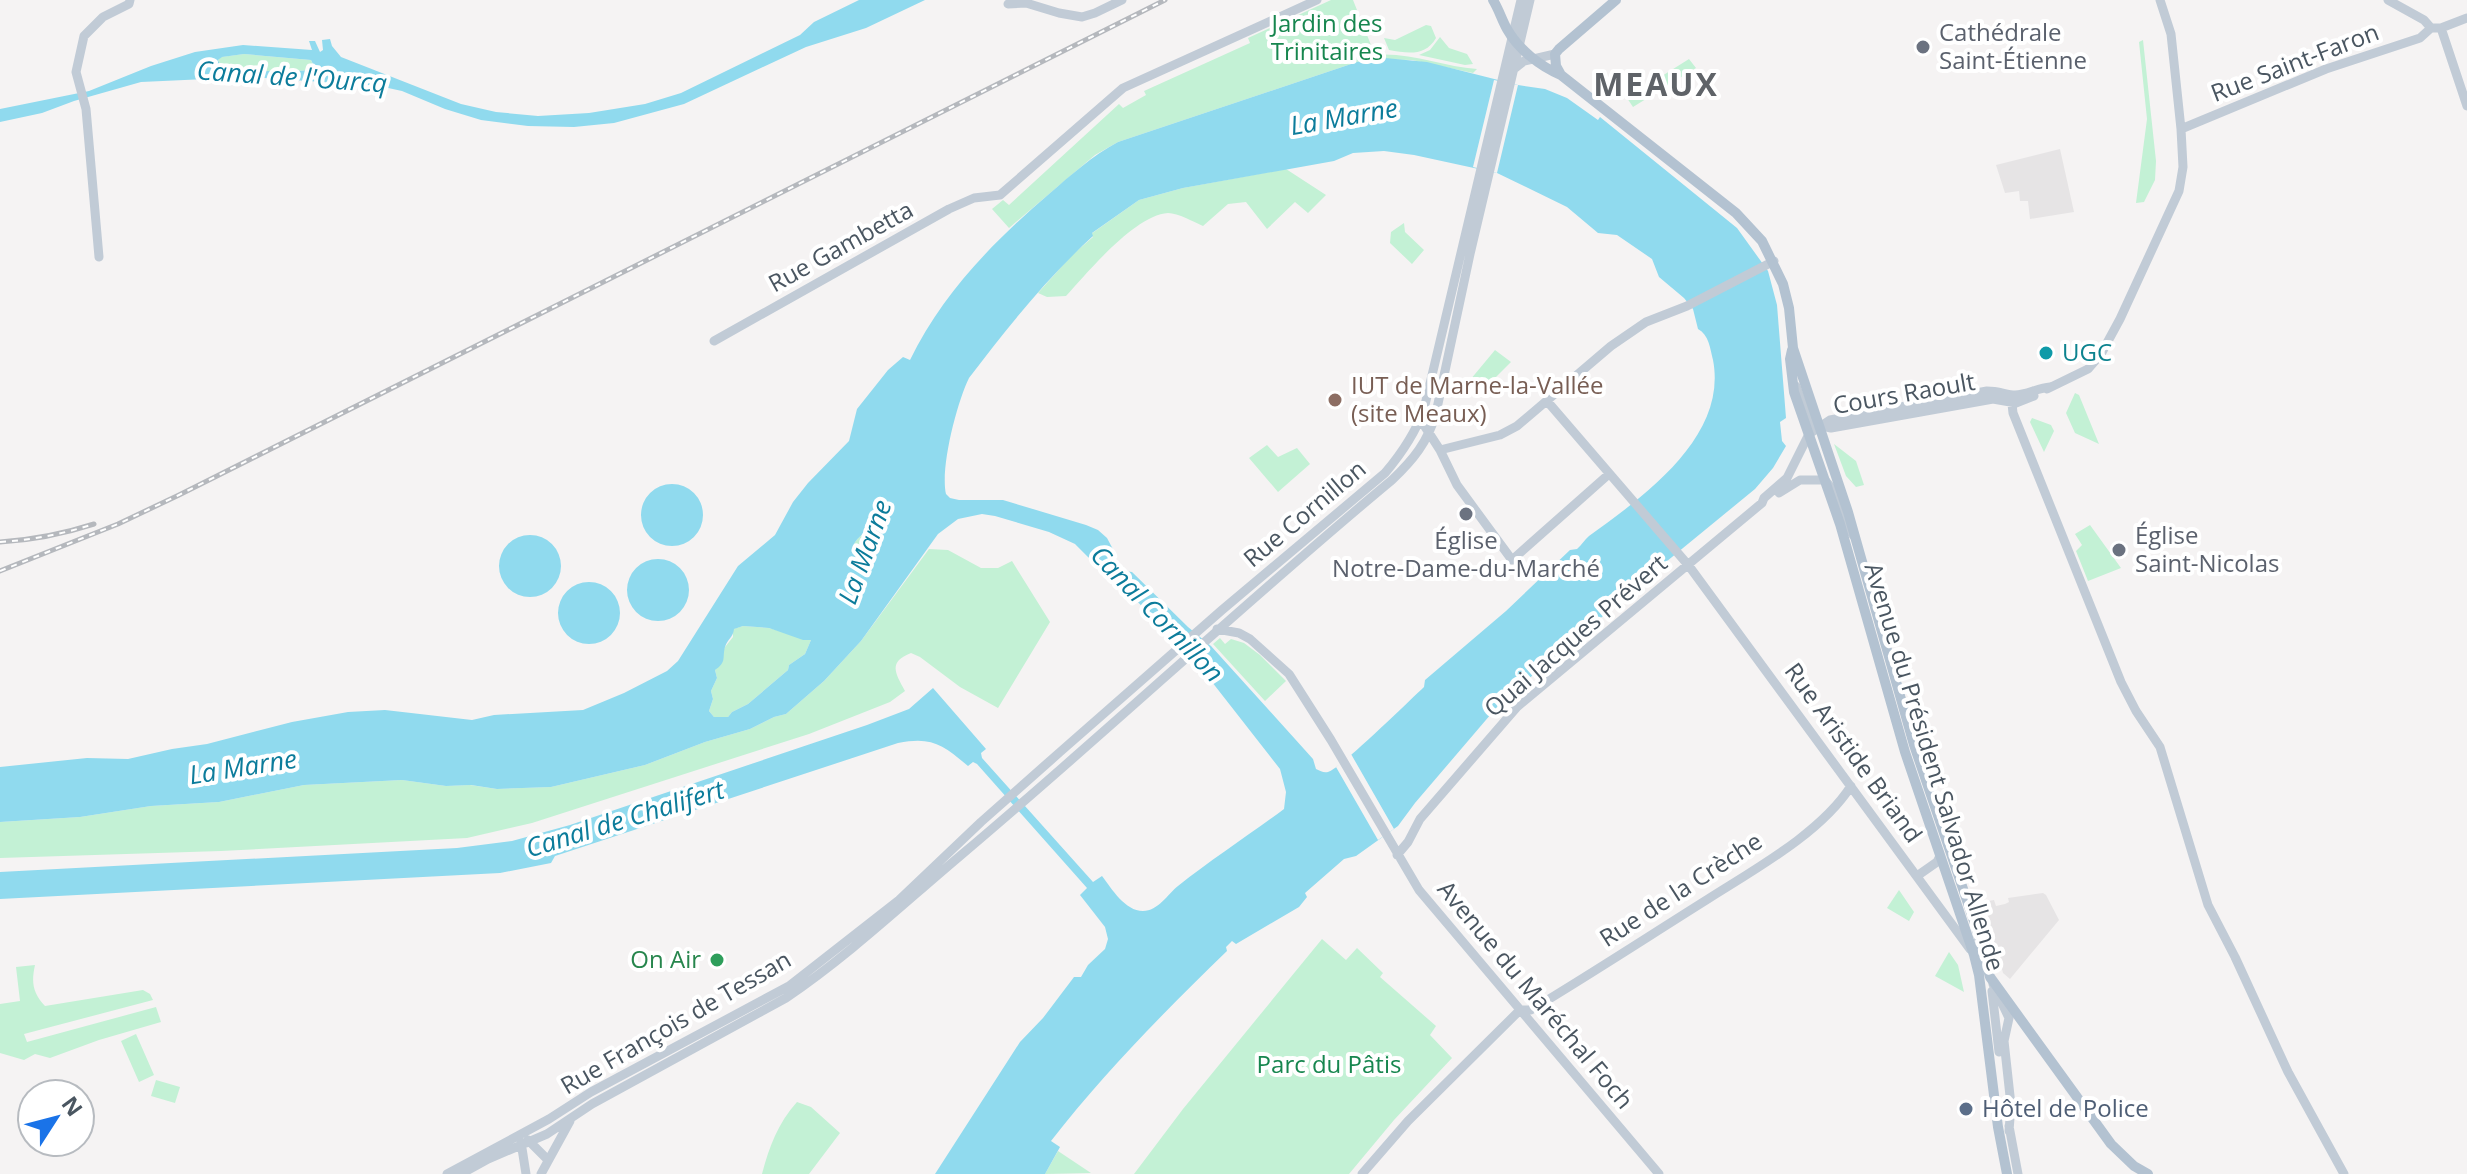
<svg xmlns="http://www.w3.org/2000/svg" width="2467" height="1174" viewBox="0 0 2467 1174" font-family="'Open Sans',sans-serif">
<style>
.education{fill:#e6e4e5}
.green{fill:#c3f1d5}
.water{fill:#90daee;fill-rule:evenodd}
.pier{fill:#f5f3f3}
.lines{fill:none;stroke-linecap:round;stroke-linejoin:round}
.river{stroke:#90daee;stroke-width:14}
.secondary{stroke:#c1cbd6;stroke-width:9}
.primary{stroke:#b3c2d1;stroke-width:10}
.rail-casing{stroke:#b5b8bd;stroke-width:5}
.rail{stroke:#fff;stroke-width:2;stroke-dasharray:6;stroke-linecap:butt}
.worship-dot{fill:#6b7280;stroke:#fff;stroke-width:3}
.culture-dot{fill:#0f9aa8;stroke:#fff;stroke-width:3}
.education-dot{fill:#8d6e63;stroke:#fff;stroke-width:3}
.leisure-dot{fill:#2e9e5b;stroke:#fff;stroke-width:3}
.service-dot{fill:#5c6f8a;stroke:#fff;stroke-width:3}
.labels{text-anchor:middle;stroke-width:8;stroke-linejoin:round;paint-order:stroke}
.park-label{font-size:24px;fill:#17864f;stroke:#fff}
.worship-label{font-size:24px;fill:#5b616d;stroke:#fff;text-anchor:start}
.street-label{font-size:24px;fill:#4a5661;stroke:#fff}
.culture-label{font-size:24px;fill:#0d838f;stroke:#fff;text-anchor:start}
.education-label{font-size:24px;fill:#785e54;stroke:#fff;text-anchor:start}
.leisure-label{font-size:24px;fill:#27864d;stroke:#fff;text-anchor:end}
.service-label{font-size:24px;fill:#4e5e75;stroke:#fff;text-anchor:start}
.water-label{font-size:26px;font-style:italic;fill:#0c7c9b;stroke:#fff}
.district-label{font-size:32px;font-weight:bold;letter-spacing:2px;fill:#5f6368;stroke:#fff}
</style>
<rect width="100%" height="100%" fill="#f5f3f3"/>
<path class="education" d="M2060 149 2074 212 2030 219 2028 201H2020L2019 191 2005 193 1996 165Z
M2043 893 2046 895 2059 920 2010 979 2003 973 1998 954 1994 953 1980 909 1989 901 1994 900 1996 906 2005 904 2009 902 2008 898Z"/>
<path class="green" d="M1331 0H1353L1375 55C1410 52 1444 67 1477 69L1473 73 1412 60 1366 59 1118 142 1095 155 1009 228 992 209 1003 200 1009 205 1119 104 1123 108 1146 95 1144 91 1250 43 1248 38Z
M1426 25 1431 26 1436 38C1425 57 1407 53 1389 50L1384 38 1395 40Z
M1440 37 1449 48 1467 54 1473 64 1465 65 1419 55 1430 50Z
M2143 40 2156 161 2155 180 2144 202 2136 203 2147 119 2139 42Z
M244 54 311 60 314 67 312 70C282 73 252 70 222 69L218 60 221 57Z
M1689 59 1696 68 1633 107 1627 98Z
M1286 169 1326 195 1308 213 1295 202 1267 229 1246 202 1228 204 1203 226C1194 222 1178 213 1168 213 1135 215 1088 272 1066 296L1047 297 1038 293 1072 255 1093 237 1091 234 1139 200 1183 188Z
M1404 223 1405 232 1424 250 1412 264 1390 243 1391 232Z
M1495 350 1511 362 1475 398 1465 386Z
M2075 393 2079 395 2099 444 2075 433 2066 413Z
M2032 418 2051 425 2054 431 2044 452 2030 422Z
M1834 444 1856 461 1864 485 1856 487 1846 476Z
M1267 445 1278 457 1297 448 1310 464 1278 492 1249 458Z
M2090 525 2121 568 2088 581 2076 551 2082 545 2075 534Z
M874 529 884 538 877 544 856 554 852 550C854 539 864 532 874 529Z
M929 549 948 550 981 568H998L1012 561 1050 622 998 708 960 687 920 657 911 653C888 662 895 673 905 691L890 702 809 734 532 823 467 838 221 851 0 858V822L80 817 151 806 219 802 304 785 402 780 446 786 470 785 497 789 551 787 645 765 705 742 750 729 774 717 786 714 824 681 861 641Z
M743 626 769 628 811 640 805 654 789 665 788 670 748 704 732 712 728 717H714L709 711 713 699 711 691 717 678 715 670 725 647 733 637V629Z
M1220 638 1225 644 1231 639 1244 643 1260 655 1286 681 1265 701 1213 644Z
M1899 890 1914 912 1909 921 1887 908Z
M1322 939 1346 960 1357 948 1383 973 1380 977 1436 1026 1430 1035 1452 1058 1394 1120 1349 1174H1134L1183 1109Z
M1949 952 1958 965 1964 992 1935 976Z
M35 965C31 983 33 993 45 1006L143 990 150 994 153 1000 24 1034 27 1042 156 1007 161 1022 99 1040 50 1058 35 1054 24 1060 0 1053V1004L20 1001 16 967Z
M136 1034 154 1075 139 1082 121 1041Z
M156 1080 180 1087 175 1103 151 1096Z
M797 1102 811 1107 840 1133 809 1174H762C769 1147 778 1123 797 1102Z
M1058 1151 1091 1173 1045 1174Z"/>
<path class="water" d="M859 0H925L866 28 806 47 684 104 614 123 574 127 528 126 481 120 445 109 402 91 379 86 250 77 141 82 74 101 42 113 0 122V109L89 91 151 66 195 52 243 45 312 50 309 41H315L320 52 323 50 322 40 330 39 332 46 341 57 461 104 496 112 538 116 589 113 645 104 681 93 800 35 814 22ZM244 54 311 60 314 66 312 70C282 73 252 70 222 69L218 60 222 57Z
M1385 58 1427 62 1518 85 1545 89 1567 98 1598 120 1600 117 1737 228 1768 271 1777 305 1786 418 1780 422 1782 441 1786 446 1773 468 1755 489 1633 589 1634 592 1571 641 1497 707 1415 803 1398 826 1356 856 1344 859 1305 893 1307 897 1299 907 1236 944 1232 941 1226 947 1227 951C1165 1011 1104 1073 1051 1141L1060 1147 1045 1174H935L1020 1042 1043 1018 1071 981 1074 977H1081L1088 965 1105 949 1108 939 1105 927 1080 895 1087 888 977 764 973 762 968 766C943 745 932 736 898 743L555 856 551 863 500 873 0 899V872L457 848 512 841 570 825 867 725 909 709 933 688 986 749 981 753 982 758 1093 882 1102 876C1112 889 1125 911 1143 911 1158 911 1168 894 1178 886 1212 859 1249 835 1284 809L1286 792 1280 769 1194 659 1116 580 1119 577 1108 566 1089 558 1075 544 1049 532 995 516 982 514 958 519 938 534 861 641 824 681 786 714 774 717 750 729 705 742 645 765 551 787 497 789 471 785 446 786 402 780 304 785 219 802 151 806 80 817 0 822V767L87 758 128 759 172 749 207 744 292 722 348 712 385 710 472 720 494 715 583 710 624 693 667 671 678 661 738 566 775 535 793 502 808 483 849 441 857 409 888 370 903 357 910 360C942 294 994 241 1049 194 1071 175 1092 156 1118 142L1366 59ZM1384 151 1414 155 1497 173 1567 207 1598 233 1617 235 1652 259 1659 277 1684 298 1693 309 1698 329C1709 335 1710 348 1713 360 1728 437 1643 497 1589 536 1584 540 1582 545 1577 549L1570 550 1506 611 1425 680 1424 687C1410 700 1340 769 1328 772 1323 773 1321 771 1316 769L1313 759 1211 646 1188 627 1132 572 1125 571 1114 560 1115 553 1107 538 1098 530 1086 525 1003 500H959L950 498 946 494C940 468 957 402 969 378 1007 328 1047 278 1093 236L1092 233 1139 200 1183 188 1334 161 1353 153ZM874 529 883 539 877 544 856 554 852 550C854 539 864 532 874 529ZM743 626 769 628 803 640H811L805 654 789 665 788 670 748 704 732 712 728 717H714L709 711 713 699 711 691 717 678 715 670C727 662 722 658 725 647 728 638 733 638 734 629Z
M641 515a31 31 0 1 1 62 0a31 31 0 1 1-62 0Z
M499 566a31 31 0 1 1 62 0a31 31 0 1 1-62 0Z
M627 590a31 31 0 1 1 62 0a31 31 0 1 1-62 0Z
M558 613a31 31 0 1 1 62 0a31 31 0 1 1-62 0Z"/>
<path class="pier" d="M1494 80 1518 85 1497 173 1473 167Z
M1351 754 1394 829 1378 840 1336 767Z"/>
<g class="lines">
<path class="river" d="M858 569 878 513"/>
<path class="secondary" d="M2388 0 2424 20 2431 28
M1008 4 1026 3 1059 13 1082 17 1095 13 1122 0
M2441 28 2467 106
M1514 69 1524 61 1555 54
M2181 129 2326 69 2420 38 2431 28H2441L2467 18
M99 257 86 109 76 72 84 36 103 17 129 4 130 0
M714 341 949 209 974 198 1000 195 1123 88 1317 0
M1796 386 1810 423 1831 428 1993 399 2016 403 2034 396
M2047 389 2088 369 2101 354 2120 319 2179 191 2183 167 2181 129 2171 34 2160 0
M2011 395 2013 413 2121 682 2136 711 2160 747 2208 905 2235 957 2288 1072 2344 1174
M1547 401 1689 566 1970 949
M1420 419 1440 450 1457 485 1512 560 1609 474
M1440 450 1500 435 1517 426 1611 346 1646 322 1687 306 1774 261
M1779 493 1800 480H1825L1837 495 1847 527 1853 535
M1217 629 1239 633 1250 639 1289 674 1331 740 1419 890 1659 1174
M1397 855 1408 842 1420 819 1517 707 1762 503 1764 498 1787 478 1809 434 1830 420 1987 391C1999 391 2007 395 2015 395 2026 395 2038 388 2050 387
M1917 876 1937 862 1940 856
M1993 984 2009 1018 2004 1041 2011 1105 2009 1131
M1992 991 1999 1052
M1520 1010H1531C1591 974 1649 936 1708 899 1755 869 1821 833 1851 786
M2009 1126 2018 1174
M528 1140 548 1160
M521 1142 526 1174
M447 1174 549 1119 591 1092 789 986 899 900 981 822 1060 752 1222 610 1385 473C1402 453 1415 434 1424 409L1521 0
M461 1174 488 1159 547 1134 592 1104 786 998C848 956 903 904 960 856 1106 733 1245 602 1392 480 1413 460 1428 442 1436 413L1470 254 1530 0
M541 1174 570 1121
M1362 1174 1408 1121 1520 1010"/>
<path class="primary" d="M1493 0C1499 10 1502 20 1507 29 1518 49 1541 67 1561 75
M1616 0 1559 49 1555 54 1556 66 1561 75 1736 213 1762 241 1783 284 1789 308 1793 348 1848 512 1914 745 1976 927 1990 977 2111 1144 2134 1166 2148 1174
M1792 350 1790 359 1794 392 1840 524 1905 752 1974 955 1979 975 1998 1127 2007 1174"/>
<defs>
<path id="rail" d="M0 542C32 540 63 534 94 524
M0 571 118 524 179 495 1165 0"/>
</defs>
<use href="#rail" class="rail-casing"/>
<use href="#rail" class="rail"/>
</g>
<g class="worship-dot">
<circle cx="1923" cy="47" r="8"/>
<circle cx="1466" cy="514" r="8"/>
<circle cx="2119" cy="550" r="8"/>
</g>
<circle class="culture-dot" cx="2046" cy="353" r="8"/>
<circle class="education-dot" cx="1335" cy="400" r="8"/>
<circle class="leisure-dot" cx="717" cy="960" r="8"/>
<circle class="service-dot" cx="1966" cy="1109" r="8"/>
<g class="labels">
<g class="park-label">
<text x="1327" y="32">Jardin des<tspan x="1327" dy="28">Trinitaires</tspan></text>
<text x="1329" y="1073">Parc du Pâtis</text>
</g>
<g class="worship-label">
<text x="1939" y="41">Cathédrale<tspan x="1939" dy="28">Saint-Étienne</tspan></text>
<text x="2135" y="544">Église<tspan x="2135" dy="28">Saint-Nicolas</tspan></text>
<text x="1466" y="549" text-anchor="middle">Église<tspan x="1466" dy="28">Notre-Dame-du-Marché</tspan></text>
</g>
<g class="street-label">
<text transform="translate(2295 63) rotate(-21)" y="8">Rue Saint-Faron</text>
<text transform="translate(841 247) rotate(-29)" y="8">Rue Gambetta</text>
<text transform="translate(1904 394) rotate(-10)" y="8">Cours Raoult</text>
<text transform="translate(1305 514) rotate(-40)" y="8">Rue Cornillon</text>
<text transform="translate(1576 636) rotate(-41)" y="8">Quai Jacques Prévert</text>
<text transform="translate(1853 753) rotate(54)" y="8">Rue Aristide Briand</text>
<text transform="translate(1934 767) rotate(73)" y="8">Avenue du Président Salvador Allende</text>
<text transform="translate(1681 890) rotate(-33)" y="8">Rue de la Crèche</text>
<text transform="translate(1535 995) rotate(50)" y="8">Avenue du Maréchal Foch</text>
<text transform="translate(676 1023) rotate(-30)" y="8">Rue François de Tessan</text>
</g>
<g class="culture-label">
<text x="2062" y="361">UGC</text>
</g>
<g class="education-label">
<text x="1351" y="394">IUT de Marne-la-Vallée<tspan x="1351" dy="28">(site Meaux)</tspan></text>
</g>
<g class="leisure-label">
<text x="701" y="968">On Air</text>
</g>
<g class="service-label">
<text x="1982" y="1117">Hôtel de Police</text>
</g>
<g class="water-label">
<text transform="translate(292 77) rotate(4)" y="9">Canal de l'Ourcq</text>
<text transform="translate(1344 117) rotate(-10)" y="9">La Marne</text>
<text transform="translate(865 552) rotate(-70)" y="9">La Marne</text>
<text transform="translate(1157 614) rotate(46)" y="9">Canal Cornillon</text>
<text transform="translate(243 767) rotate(-9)" y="9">La Marne</text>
<text transform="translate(625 819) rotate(-17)" y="9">Canal de Chalifert</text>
</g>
<g class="district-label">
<text x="1656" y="96">MEAUX</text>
</g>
</g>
<g transform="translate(56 1118) rotate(54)"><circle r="38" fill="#ffffff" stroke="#b7bbc0" stroke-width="2"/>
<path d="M0-6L14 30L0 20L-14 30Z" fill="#1a73e8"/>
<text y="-12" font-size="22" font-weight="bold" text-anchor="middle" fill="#4a5661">N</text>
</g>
</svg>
